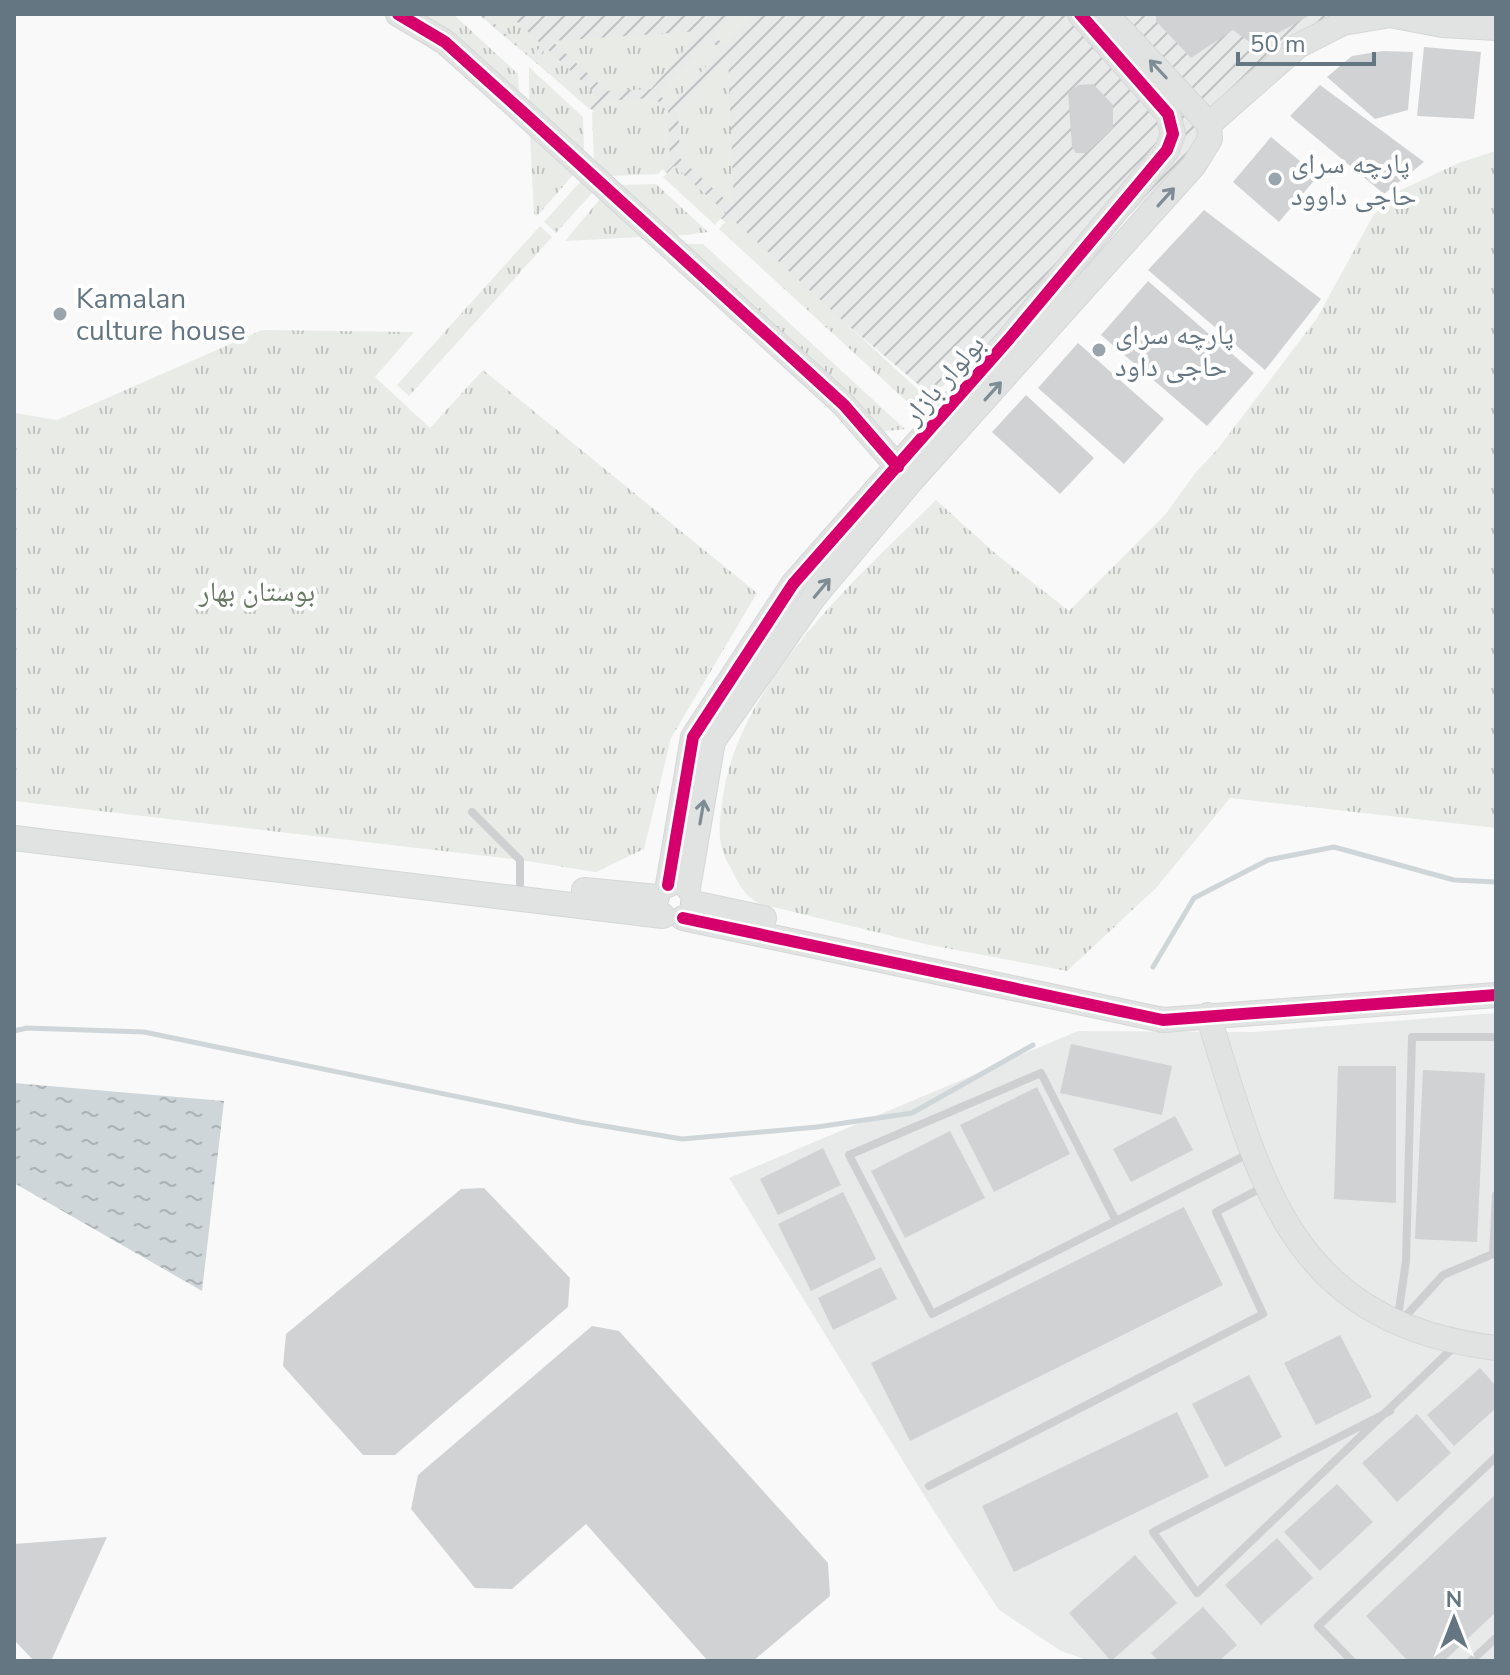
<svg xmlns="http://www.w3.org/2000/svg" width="1510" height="1675" viewBox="0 0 1510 1675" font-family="'Nunito Sans','Noto Naskh Arabic',sans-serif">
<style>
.built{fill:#e8e9e9}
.industrial{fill:url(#industrial-furrows)}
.grass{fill:url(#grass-tufts)}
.water{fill:url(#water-ripples)}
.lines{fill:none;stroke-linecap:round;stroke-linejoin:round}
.stream{stroke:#ced6d9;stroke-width:5}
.building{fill:#d0d2d3}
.secondary-casing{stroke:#d5d6d7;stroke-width:26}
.lane{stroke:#cecfd0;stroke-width:8}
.secondary{stroke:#e1e2e2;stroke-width:24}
.cycleway-casing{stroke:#fff;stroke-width:17}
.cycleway{stroke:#d6006c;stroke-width:12}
.oneway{stroke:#7e8c96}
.poi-dot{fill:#99a4ac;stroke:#fff;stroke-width:3}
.labels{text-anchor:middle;stroke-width:8;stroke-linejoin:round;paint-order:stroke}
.poi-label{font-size:28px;fill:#657683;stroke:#fff;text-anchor:start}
.street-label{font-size:28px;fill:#657683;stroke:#fff}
.park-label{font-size:28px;fill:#687a64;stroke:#fff}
</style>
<defs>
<pattern id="industrial-furrows" width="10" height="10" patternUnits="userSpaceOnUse" patternTransform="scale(2)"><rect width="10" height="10" fill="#e8e9e9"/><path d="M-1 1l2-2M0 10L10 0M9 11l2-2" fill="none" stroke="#c0c1c2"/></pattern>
<pattern id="grass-tufts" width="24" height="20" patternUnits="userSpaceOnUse" patternTransform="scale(2)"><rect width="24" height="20" fill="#e8ebe6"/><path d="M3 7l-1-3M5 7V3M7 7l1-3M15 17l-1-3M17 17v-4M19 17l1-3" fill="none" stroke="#c0c3c0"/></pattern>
<pattern id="water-ripples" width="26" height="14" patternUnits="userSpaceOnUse" patternTransform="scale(2)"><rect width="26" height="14" fill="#ced6d9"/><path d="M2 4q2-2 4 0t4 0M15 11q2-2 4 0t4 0" fill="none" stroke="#abb2b5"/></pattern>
</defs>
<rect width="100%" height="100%" fill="#f9f9f9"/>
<path class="built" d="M1496 1013V1661H1090L1061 1651 999 1610 930 1505 729 1178 1078 1031 1253 1032Z"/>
<path class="industrial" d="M478 14H1349L932 396Z"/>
<path class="grass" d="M422 14H453L518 74 519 92 453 32Z
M484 14H509L542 45 531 57Z
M732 14H753L725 46 713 35Z
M700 31 651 89 607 91 552 41Z
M709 39 721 50 671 105 659 95Z
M546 48 600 98 589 109 535 61Z
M728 56 734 204 732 206 680 158 678 112Z
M529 67 583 117 584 152 529 101Z
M654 98 668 110 670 161 658 174 611 176 594 161 592 113 604 101Z
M530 136 573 175 537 216 534 214Z
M1496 151V828L1230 798 1156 888 1067 971 925 944 761 904C743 897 737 879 728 863 717 843 719 825 722 804 735 685 855 580 936 500L996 554 1069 611 1165 515 1196 472 1217 450 1317 318 1373 216 1390 195 1461 162Z
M674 166 726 213 715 225 663 177Z
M581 181 593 192 556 233 544 222Z
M656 184 708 232 676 236 621 185Z
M600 199 642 237 565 241Z
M730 217 925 396 914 408 719 229Z
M540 226 552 237 409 396 397 385Z
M686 244H703L905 429 880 432 853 396Z
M262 330 414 332 375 377 430 428 483 370 757 593 671 738 644 849 596 872 520 860 14 801V413L57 420Z"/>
<path class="water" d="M14 1083 224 1101 202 1291 14 1183Z"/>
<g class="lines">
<path class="stream" d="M1153 967 1194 898 1268 860 1334 847 1454 880 1496 882
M14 1031 27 1028 144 1032 580 1122 682 1139 817 1127 912 1113 1033 1045"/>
</g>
<path class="building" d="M1156 14H1312L1255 46 1233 30 1191 58 1156 21Z
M1424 47 1481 52 1474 119 1417 116Z
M1383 51 1413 52 1408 110 1375 119 1327 77 1352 56Z
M1093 84 1113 105V128L1086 153H1076L1072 147 1068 92 1079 85Z
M1320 85 1424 162 1384 194 1290 116Z
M1271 137 1318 176 1279 222 1233 182Z
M1204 210 1321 299 1265 370 1148 270Z
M1148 281 1254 373 1207 426 1101 335Z
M1078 343 1164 419 1124 464 1038 388Z
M1026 395 1094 458 1060 494 992 432Z
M1071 1044 1172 1066 1162 1115 1060 1093Z
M1338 1066H1396V1203L1334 1199Z
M1423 1070 1485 1073 1477 1242 1415 1239Z
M1037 1087 1070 1154 994 1192 960 1125Z
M1175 1116 1193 1150 1131 1182 1113 1149Z
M950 1131 985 1198 905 1238 871 1171Z
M823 1148 841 1185 778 1215 760 1179Z
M484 1188 570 1278 568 1307 395 1455H363L283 1366 286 1334 461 1189Z
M843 1192 876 1259 811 1291 778 1224Z
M1184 1207 1223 1285 910 1441 871 1363Z
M881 1267 897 1299 833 1330 818 1298Z
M592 1326 619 1331 828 1563 830 1596 753 1661H708L586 1524 512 1589 475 1588 411 1509 418 1475Z
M1340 1335 1372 1397 1316 1425 1284 1363Z
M1480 1368 1496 1386V1408L1454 1446 1427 1415Z
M1249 1375 1282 1437 1225 1467 1192 1404Z
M1177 1412 1209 1477 1014 1572 982 1506Z
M1417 1414 1451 1453 1397 1502 1362 1463Z
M1337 1484 1373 1522 1320 1571 1284 1532Z
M1496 1494V1612L1444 1661H1408L1366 1616Z
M107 1537 51 1661H34L14 1640V1544Z
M1277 1538 1313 1578 1261 1625 1225 1585Z
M1135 1555 1177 1603 1111 1661 1069 1613Z
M1203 1607 1237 1645 1219 1661H1158L1151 1653Z"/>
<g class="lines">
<defs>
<path id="secondary" d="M398 14 445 42 525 114 844 405 898 467
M1106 14 1209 124
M1209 124 1298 46 1343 23 1390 15 1442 25 1496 28
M14 838 663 916
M668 885 693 737 793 584 1009 339 1167 150 1173 134 1168 114 1080 14
M688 888 713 741 814 597 911 481 1194 165 1210 139 1209 124
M584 890 657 897
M693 903 764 918
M683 918 1163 1020 1496 995
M1208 1015C1261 1186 1291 1323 1496 1348"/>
</defs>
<use href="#secondary" class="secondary-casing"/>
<path class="lane" d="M472 812 520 860V884
M1116 1221 1041 1073 849 1155 932 1314 1250 1153
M1398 1317 1406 1261 1412 1037H1496
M1403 1319 1443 1275 1493 1254 1496 1195
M1390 1411 1153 1532 1197 1593 1457 1344
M929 1486 1263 1314 1216 1212 1263 1187
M1352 1661 1318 1626 1496 1457
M1471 1661 1496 1638"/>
<use href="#secondary" class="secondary"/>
<defs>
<path id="cycleway" d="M398 14 445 42 525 114 844 405 898 467
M668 885 693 737 793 584 1009 339 1167 150 1173 134 1168 114 1080 14
M683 918 1163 1020 1496 995"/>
</defs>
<use href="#cycleway" class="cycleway-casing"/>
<use href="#cycleway" class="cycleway"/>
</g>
<defs><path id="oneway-shaft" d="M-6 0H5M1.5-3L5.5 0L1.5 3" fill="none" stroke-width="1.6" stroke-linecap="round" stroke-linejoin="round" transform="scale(2)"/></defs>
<g class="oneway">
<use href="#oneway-shaft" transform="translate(1158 69) rotate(-133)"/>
<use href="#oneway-shaft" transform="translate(1166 197) rotate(-48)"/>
<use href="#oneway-shaft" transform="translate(993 391) rotate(-48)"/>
<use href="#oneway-shaft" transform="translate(822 588) rotate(-50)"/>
<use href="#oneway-shaft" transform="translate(702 812) rotate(-80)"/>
</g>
<g class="poi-dot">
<circle cx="1275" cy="179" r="8"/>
<circle cx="60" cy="314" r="8"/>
<circle cx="1099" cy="350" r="8"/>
</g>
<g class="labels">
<g class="poi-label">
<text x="1291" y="173">پارچه سرای<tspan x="1291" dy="32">حاجی داوود</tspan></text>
<text x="76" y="308">Kamalan<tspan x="76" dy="32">culture house</tspan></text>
<text x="1115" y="344">پارچه سرای<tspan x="1115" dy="32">حاجی داود</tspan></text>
</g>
<g class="street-label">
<text transform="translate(943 379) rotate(-49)" y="10">بولوار بازار</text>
</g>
<g class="park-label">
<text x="257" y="601">بوستان بهار</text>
</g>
</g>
<rect width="1510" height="1675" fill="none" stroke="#657683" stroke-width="32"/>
<g transform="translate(1454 1619)" stroke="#ffffff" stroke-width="6" paint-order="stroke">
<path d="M0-6L14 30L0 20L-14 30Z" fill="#657683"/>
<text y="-12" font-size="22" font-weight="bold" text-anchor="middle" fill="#657683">N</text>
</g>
<path d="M1238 52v12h136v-12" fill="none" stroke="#657683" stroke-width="4"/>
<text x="1250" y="52" font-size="24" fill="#657683" stroke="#ffffff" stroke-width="6" paint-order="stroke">50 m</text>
</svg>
